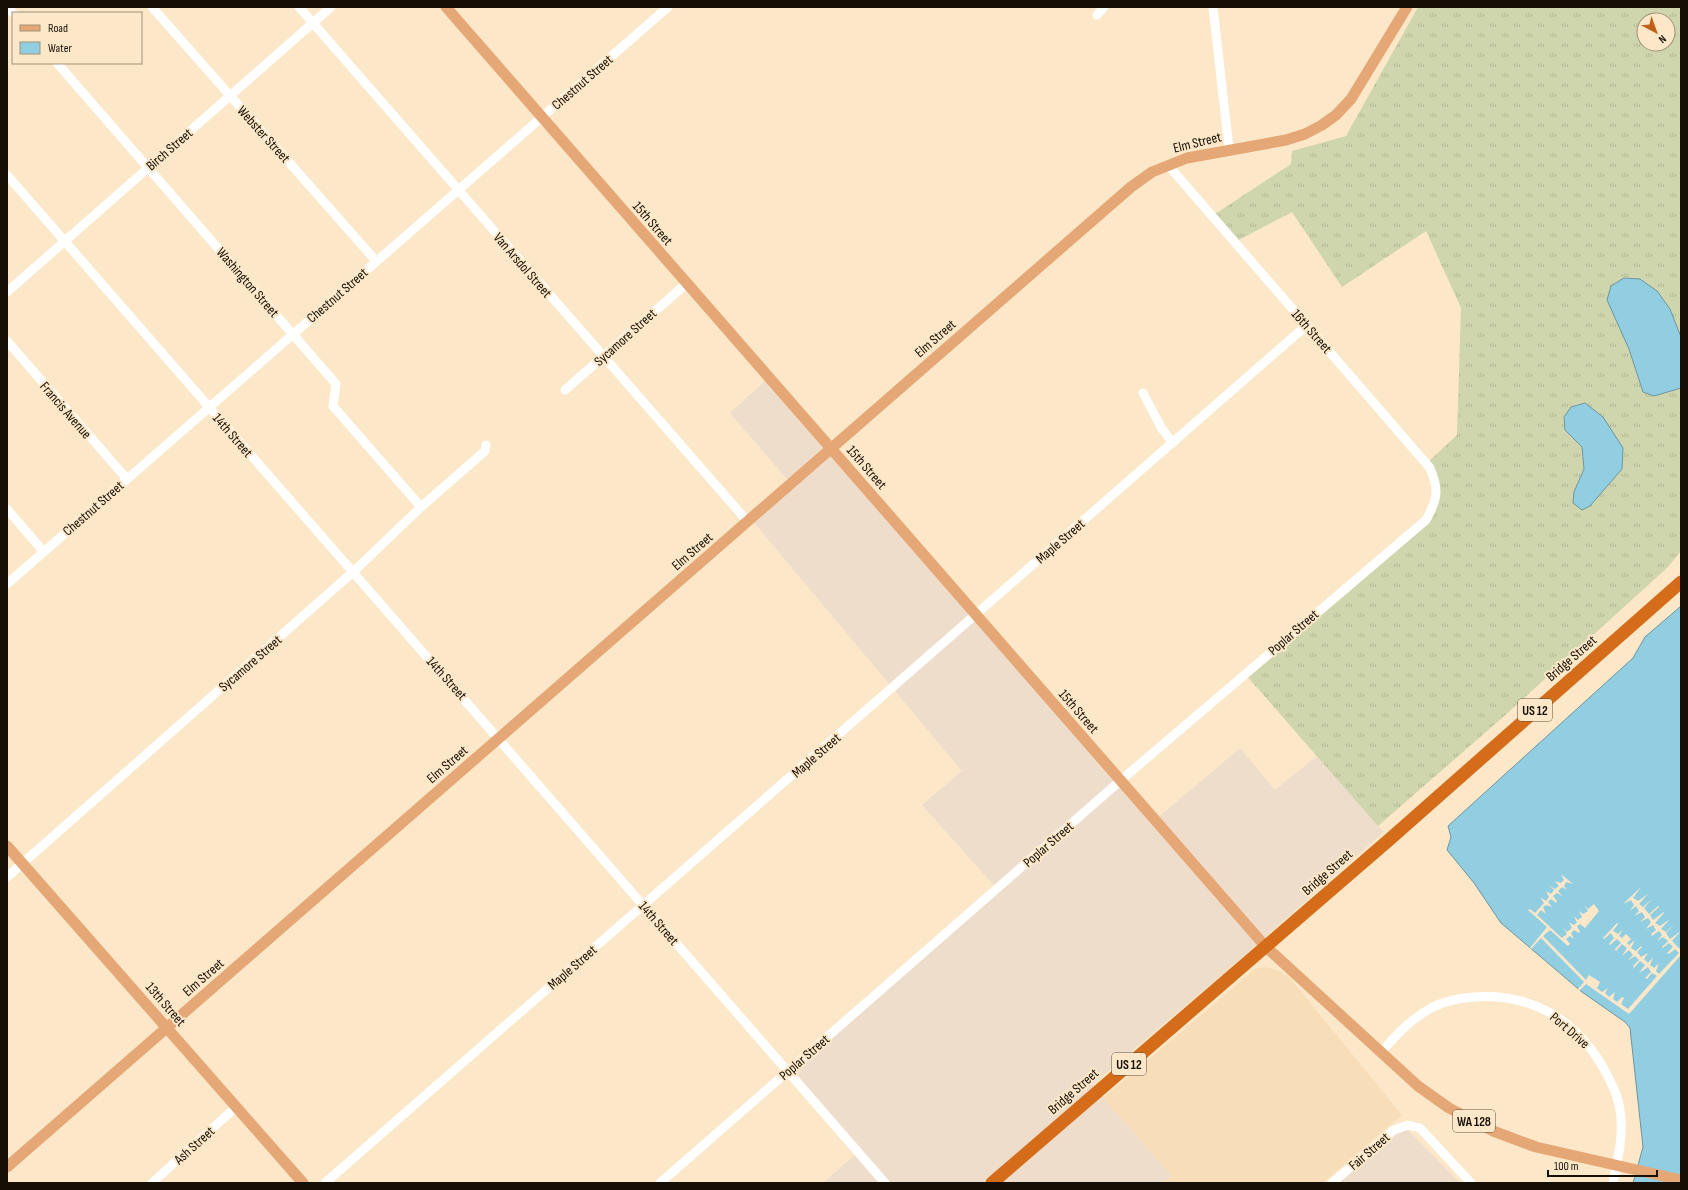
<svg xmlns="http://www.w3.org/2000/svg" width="1688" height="1190" viewBox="0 0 1688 1190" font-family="'Sofia Sans Condensed',sans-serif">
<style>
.commercial{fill:#efddcc}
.built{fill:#f7deb8}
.grass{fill:url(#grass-tufts);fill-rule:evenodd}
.water{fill:#92cee1;stroke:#6d959f}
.pier{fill:#fce8c8}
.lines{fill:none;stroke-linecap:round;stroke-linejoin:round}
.minor{stroke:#fff;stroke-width:9}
.major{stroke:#e5a776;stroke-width:11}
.highway{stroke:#d46c1a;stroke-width:13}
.labels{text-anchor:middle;stroke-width:4;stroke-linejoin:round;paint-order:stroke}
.shield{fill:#fce8c8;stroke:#5b5040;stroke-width:1}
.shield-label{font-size:13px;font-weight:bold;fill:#160f05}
.street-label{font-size:14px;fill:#160f05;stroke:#fce8c8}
</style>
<defs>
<pattern id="grass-tufts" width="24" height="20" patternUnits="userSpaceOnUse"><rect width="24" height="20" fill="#cfd6ae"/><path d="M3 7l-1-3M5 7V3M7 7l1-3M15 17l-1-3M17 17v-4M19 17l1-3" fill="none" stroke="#b1b694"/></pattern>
</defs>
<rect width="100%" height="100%" fill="#fce8c8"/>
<path class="commercial" d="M768 378 1155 820 1240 748 1275 790 1317 756 1384 832 1240 959 1092 1085 1172 1175 1163 1183H823L858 1152 788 1071 997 889 922 805 962 771 751 519 791 484 730 413Z
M1401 1129 1408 1130 1460 1183H1338Z"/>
<path class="built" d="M1265 967 1277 970 1290 978 1402 1115 1323 1183H1163L1172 1175 1103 1098 1255 969Z"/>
<path class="grass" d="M1418 7H1681V551L1668 567 1502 718 1378 826 1245 674 1426 519 1435 505 1427 463 1457 435 1461 308 1426 231 1342 287 1292 212 1235 242 1212 216 1291 164 1292 151 1346 136ZM1644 20H1668V44H1644Z"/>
<path class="water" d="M1624 278 1640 279 1657 291 1670 309 1681 337V388L1654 396 1643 392 1629 349 1607 300 1611 286Z
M1585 403 1603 417 1623 448 1622 469 1590 506 1582 510 1573 503 1574 492 1584 469 1582 447 1565 430 1564 417 1571 407Z
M1681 606V1183H1633L1643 1147 1630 1028 1625 1022 1582 992 1501 923 1474 883 1447 850 1451 837 1448 826 1633 658 1645 637Z"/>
<path class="pier" d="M1561 874 1573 884 1566 882 1564 886 1567 890 1562 887 1558 891 1562 896 1557 893 1553 896 1557 901 1556 903 1551 899 1548 902 1552 907 1546 905 1543 907 1546 914 1541 910 1537 915 1562 938 1567 934 1563 928 1567 932 1572 928 1569 922 1573 925 1577 923 1574 916 1578 920 1582 917 1579 911 1583 914 1588 911 1584 905 1588 909 1594 904 1599 911 1585 928 1580 924 1577 926 1580 932 1579 933 1574 930 1571 933 1574 939 1570 936 1566 939 1570 944 1568 946 1550 930 1543 936 1586 980 1589 975 1600 982 1597 988 1602 992 1608 988 1605 993 1609 997 1615 992 1613 999 1617 1002 1622 997 1624 998 1621 1004 1628 1009 1657 976 1652 973 1647 979 1645 978 1651 972 1648 967 1639 973 1645 965 1640 961 1634 968 1633 966 1639 960 1635 956 1627 961 1633 955 1629 950 1622 956 1627 948 1622 944 1616 951 1615 949 1621 943 1617 939 1610 945 1609 944 1614 938 1611 933 1604 939 1603 938 1617 923 1618 924 1613 931 1618 934 1623 929 1619 936 1622 938 1626 934 1631 939 1627 943 1629 945 1635 940 1631 948 1636 951 1641 946 1642 947 1637 952 1641 957 1648 953 1644 959 1648 963 1653 957 1650 965 1654 968 1659 963 1656 971 1659 974 1679 953 1675 949 1669 954 1667 953 1673 947 1669 943 1663 948 1662 947 1668 941 1663 937 1657 941 1662 935 1659 931 1652 936 1651 934 1656 930 1653 925 1646 929 1651 922 1648 918 1640 922 1645 917 1642 912 1634 916 1639 911 1636 906 1630 911 1634 905 1631 900 1623 904 1641 887 1633 898 1638 901 1648 894 1639 904 1643 907 1652 899 1644 908 1649 914 1658 906 1659 907 1650 915 1653 920 1664 912V913L1655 923 1660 926 1670 919 1661 929 1666 932 1675 924 1666 933 1670 939 1681 931 1672 941 1681 950V955L1629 1014 1586 984 1579 991 1578 989 1584 982 1541 938 1531 949 1530 948 1547 927 1528 910 1530 909 1535 913 1544 903 1540 897 1546 901 1549 897 1546 891 1551 894 1554 890 1550 886 1555 889 1559 886 1555 881 1561 883 1564 880Z"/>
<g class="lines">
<path class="minor" d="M8 7 13 13
M152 7 376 261
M299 7 748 522
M1213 7 1229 149
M1097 15 1104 7
M57 63 336 384 333 406 421 507
M7 175 885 1183
M7 292 331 7
M7 341 126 478
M565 390 686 284
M1143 393 1162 429 1173 443
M7 509 43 551
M7 584 668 7
M7 877 353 572 421 507 485 451 486 445
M1381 1053C1395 1035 1412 1018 1433 1007 1445 1001 1460 998 1474 997 1531 993 1576 1019 1604 1069 1610 1080 1617 1093 1619 1105 1625 1131 1618 1157 1613 1183
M152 1183 236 1107
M325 1183 1307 325
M660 1183 1120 781 1426 520C1438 499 1439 489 1430 468L1168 165
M1332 1183 1394 1130 1408 1125 1420 1128 1471 1183"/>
<path class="major" d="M446 7 1265 946 1418 1086 1449 1108 1493 1131 1536 1147 1681 1180
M7 846 303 1183
M7 1167 1131 187 1152 172 1187 158 1286 140 1305 134 1322 125 1336 115 1351 99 1407 7"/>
<path class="highway" d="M992 1183 1390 839 1681 582"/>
</g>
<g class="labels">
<g class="shield">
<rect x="1518" y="699" width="34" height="22" rx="3"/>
<rect x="1112" y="1053" width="34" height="22" rx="3"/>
<rect x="1453" y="1110" width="42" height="22" rx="3"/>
</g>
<g class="shield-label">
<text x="1535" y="715">US 12</text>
<text x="1129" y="1069">US 12</text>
<text x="1474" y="1126">WA 128</text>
</g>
<g class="street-label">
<text transform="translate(582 82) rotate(-41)" y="5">Chestnut Street</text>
<text transform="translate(264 134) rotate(48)" y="5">Webster Street</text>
<text transform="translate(1197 142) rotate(-14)" y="5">Elm Street</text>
<text transform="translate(169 149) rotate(-41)" y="5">Birch Street</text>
<text transform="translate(653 223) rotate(49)" y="5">15th Street</text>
<text transform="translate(523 265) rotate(49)" y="5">Van Arsdol Street</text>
<text transform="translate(248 282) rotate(49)" y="5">Washington Street</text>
<text transform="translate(337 295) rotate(-41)" y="5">Chestnut Street</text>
<text transform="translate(1312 331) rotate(49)" y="5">16th Street</text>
<text transform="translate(625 337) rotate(-42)" y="5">Sycamore Street</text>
<text transform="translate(935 338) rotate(-41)" y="5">Elm Street</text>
<text transform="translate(66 410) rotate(49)" y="5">Francis Avenue</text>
<text transform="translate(233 435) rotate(49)" y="5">14th Street</text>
<text transform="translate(867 467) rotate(49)" y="5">15th Street</text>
<text transform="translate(93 508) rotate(-41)" y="5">Chestnut Street</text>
<text transform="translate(1060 541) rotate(-41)" y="5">Maple Street</text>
<text transform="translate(692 551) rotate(-41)" y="5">Elm Street</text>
<text transform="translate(1293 632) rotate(-41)" y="5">Poplar Street</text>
<text transform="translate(1571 658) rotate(-41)" y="5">Bridge Street</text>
<text transform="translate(250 663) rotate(-41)" y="5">Sycamore Street</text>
<text transform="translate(447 678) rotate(48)" y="5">14th Street</text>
<text transform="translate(1079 711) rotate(49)" y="5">15th Street</text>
<text transform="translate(816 755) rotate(-41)" y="5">Maple Street</text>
<text transform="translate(447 764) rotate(-41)" y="5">Elm Street</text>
<text transform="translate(1048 844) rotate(-41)" y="5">Poplar Street</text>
<text transform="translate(1327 872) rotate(-41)" y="5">Bridge Street</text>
<text transform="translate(659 923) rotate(49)" y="5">14th Street</text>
<text transform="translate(572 967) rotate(-41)" y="5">Maple Street</text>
<text transform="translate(203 977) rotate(-41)" y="5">Elm Street</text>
<text transform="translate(166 1004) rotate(49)" y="5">13th Street</text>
<text transform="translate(1570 1030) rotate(41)" y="5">Port Drive</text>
<text transform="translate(804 1057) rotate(-41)" y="5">Poplar Street</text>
<text transform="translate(1073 1091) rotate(-41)" y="5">Bridge Street</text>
<text transform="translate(194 1145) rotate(-42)" y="5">Ash Street</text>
<text transform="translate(1369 1151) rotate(-41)" y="5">Fair Street</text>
</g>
</g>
<rect width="1688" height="1190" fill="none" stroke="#160f05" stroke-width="16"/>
<rect x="12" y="12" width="130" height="52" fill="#fce8c8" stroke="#a0917a"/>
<rect x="20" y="25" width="20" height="6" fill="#e5a776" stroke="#a0917a"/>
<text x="48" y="32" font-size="12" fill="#160f05">Road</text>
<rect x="20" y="42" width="20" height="12" fill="#92cee1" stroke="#a0917a"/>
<text x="48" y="52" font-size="12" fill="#160f05">Water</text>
<g transform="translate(1656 32) rotate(139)"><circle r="19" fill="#fce8c8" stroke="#a0917a"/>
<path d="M0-3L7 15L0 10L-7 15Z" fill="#bf6019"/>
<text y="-6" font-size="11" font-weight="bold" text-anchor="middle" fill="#160f05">N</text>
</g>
<path d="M1548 1170v6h109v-6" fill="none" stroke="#160f05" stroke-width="2"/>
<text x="1554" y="1170" font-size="12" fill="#160f05" stroke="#fce8c8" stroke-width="3" paint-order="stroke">100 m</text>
</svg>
